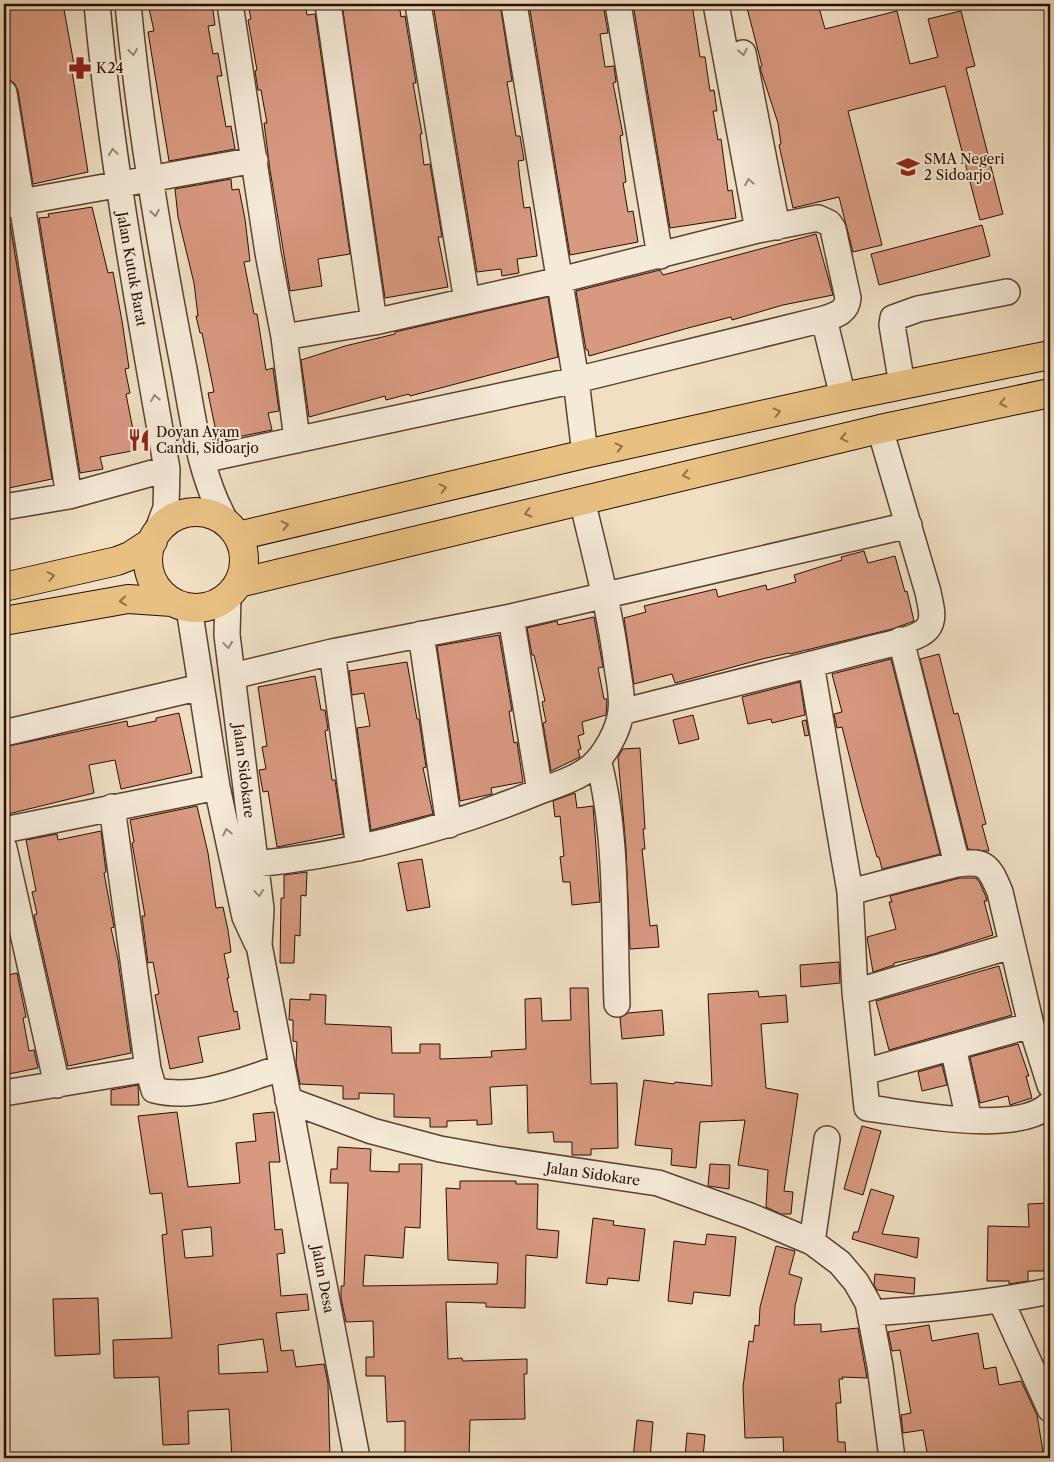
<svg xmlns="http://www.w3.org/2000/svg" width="1054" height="1462" viewBox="0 0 1054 1462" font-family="'Libre Caslon Text',serif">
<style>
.building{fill:#d89981;stroke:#280e00;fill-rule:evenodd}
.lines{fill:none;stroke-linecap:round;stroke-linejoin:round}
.minor-casing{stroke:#5a4231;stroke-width:28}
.major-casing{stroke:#280e00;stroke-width:30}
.minor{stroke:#f5ead8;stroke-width:25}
.major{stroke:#e8c082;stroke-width:28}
.oneway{stroke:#998777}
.oneway2{stroke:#927048}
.labels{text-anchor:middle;stroke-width:4;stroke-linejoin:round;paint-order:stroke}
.poi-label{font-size:14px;fill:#280e00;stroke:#f5ead8;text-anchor:start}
.street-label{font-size:14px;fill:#280e00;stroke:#f5ead8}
</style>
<rect width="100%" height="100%" fill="#f0dfc3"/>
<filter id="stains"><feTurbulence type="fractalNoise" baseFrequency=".004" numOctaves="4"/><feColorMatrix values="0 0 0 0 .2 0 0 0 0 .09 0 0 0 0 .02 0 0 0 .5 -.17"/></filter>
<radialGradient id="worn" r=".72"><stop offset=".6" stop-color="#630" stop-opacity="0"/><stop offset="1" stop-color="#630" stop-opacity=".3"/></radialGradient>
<path class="building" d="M31 4H63L75 70 72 71 88 172 33 184 18 91 15 84 9 79 4 21V8Z
M148 4H212L215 25 208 26 213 54 218 53 222 76H217L226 127 231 126 235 149 169 161 148 32 154 31Z
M248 4H305L307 15 315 14 350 254 318 259 322 286 290 291 270 170 264 123H267L261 90H258L255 71 257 70 248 20 251 19Z
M342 4H399L401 17 405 16 416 83H413L422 134H420L424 165 430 164 442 237H438L448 287 385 298Z
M433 4H500L512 81 507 82 516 136H520L524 160 518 161 520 179 524 208 530 207 537 256 517 259 519 273 502 276 501 269 477 272Z
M529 4H603L608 33 600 34 605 67 614 66 616 82 613 83 623 135 620 136 626 182 623 183 628 212 633 211 638 242 570 255Z
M633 4H692L700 57H705L710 91 714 90 717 111H713L718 140 721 139 728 191 732 190 736 218 670 228Z
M746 4H818L825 29 897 11 910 64 938 57 928 19 961 11 975 66 966 68 1003 214 980 220 945 86 848 111 882 245 853 252 839 197 793 208 779 145 781 144 778 123 761 71 760 67 762 66Z
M231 179 232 190 239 189 245 219 250 261 244 262 250 293 254 314H257L266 370 273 368 279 411 268 413 272 430 218 441 208 393 214 392 202 333H200L196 316H198L194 283 178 217 175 189Z
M92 207 108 273 113 272 122 321 129 368 125 369 130 393 126 394 137 450 100 457 103 469 80 473 39 218 49 217 48 214Z
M10 224 52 479 4 489V225Z
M982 225 990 256 879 285 871 254Z
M816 234 833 295 783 305 732 320 731 317 688 328 589 356 588 350H586L576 291 660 270 663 275Z
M548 297 558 357 410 396 409 394 386 400 385 396 309 417 301 360 345 346 395 334V332Z
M864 551 868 563 895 556 905 592 907 591 914 621 892 629 790 654 789 653 762 659 675 683 672 674 634 684 624 618 646 612 644 606 716 589 718 597 766 585 767 590 796 582 794 575 842 560 841 557Z
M594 617 603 667 598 668 604 699H607L606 715 582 722 584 734 578 736 581 749 578 750 580 757 551 771 543 723 546 722 542 702 545 701 534 655H532L527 628 557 621 558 625Z
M499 635 512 711H509L514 743 517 742 523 782 491 788 492 794 460 801 437 646Z
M939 654 954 714 958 713 986 824 982 825 989 851H986L968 849 920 659Z
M891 659 940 854 882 869 879 857H877L862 806 842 727 837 728 834 714 842 712 832 674Z
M407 662 417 719H419L426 767 423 768 433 814 371 830 357 728 370 726 364 693 352 695 349 671Z
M315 676 321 710H325L328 730 325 731 332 780H335L343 834 277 847 268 791 263 792 259 770 266 769 262 747 267 746 258 687Z
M800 682 805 715 772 723 771 719 748 724 742 697Z
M179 713 192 773 121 789 115 760 89 765 94 793 4 815V747L127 721 128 727 156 721V718Z
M693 715 699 739 679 744 673 720Z
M806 720 809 735 805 736 802 721Z
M640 748 645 829H643L645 849H642L650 926 657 925 659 947 630 949 626 848 618 757 623 749Z
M575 793 577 808 593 806 600 902 572 905 570 882H563L560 857 564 856 560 816 555 817 553 801Z
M197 806 208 853 216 908 223 907 228 930 231 952 224 954 229 978H227L234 1012 237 1011 240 1029 198 1037 203 1062 170 1069 155 995 159 994 153 962 148 963 142 916H145L132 843 134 842 130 820Z
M101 831 106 872 104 873 114 927 111 928 118 960 131 1053 68 1066 34 915 37 914 32 892 36 891 26 840 57 834 58 840Z
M422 859 430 907 407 911 398 863Z
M307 872 306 896 301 895 300 936 295 935 294 963H280L281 898H284V875Z
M960 878H976L980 883 986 897 987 901H984L993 935 934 954 894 963V965L873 972 867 937 896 929 889 902H892L890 896Z
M5 920 10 942 4 943V921Z
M839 962 840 983 801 987 800 965Z
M999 966 1012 1015 889 1050 876 1001Z
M17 973 26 1017 23 1018 29 1051 34 1050 38 1068 4 1075V976Z
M570 988H588L591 1084 617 1083 618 1148 591 1149V1155H572V1142H554L553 1132 528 1133 527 1085 490 1087 492 1124 477 1125V1120L447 1121V1127H430V1118L394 1117V1094L359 1093V1099H343V1086L300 1084 296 1063 297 1042 293 1041V1020H289L290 999 310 1000V994L326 995 325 1024 391 1027 392 1053H420V1044H440V1059L492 1057 491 1051 526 1049 525 999 541 998 542 1021 571 1020Z
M758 991 759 997 786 995 788 1022 761 1024 766 1088 798 1094 784 1191 793 1192 791 1214H781L766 1207 768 1170 738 1165 745 1120 700 1122 696 1168 671 1165 672 1149 635 1145 644 1080 674 1084 675 1082 712 1086 708 994Z
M662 1010 664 1035 622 1039 620 1018 628 1013Z
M1018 1044 1029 1076H1026L1032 1098 1010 1105 1008 1096 980 1103 970 1057Z
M942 1065 947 1085 922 1091 918 1072Z
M138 1085 139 1105H111V1090Z
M177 1112 188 1187 240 1183 236 1143 256 1141 253 1114 274 1112 280 1162H269L275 1230 282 1229 285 1253 277 1254 281 1296 307 1294 309 1310 276 1313 281 1351 293 1350 296 1367 324 1364 328 1383 330 1458H232L229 1409 188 1411 189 1444 163 1445 159 1377 114 1378 113 1340 172 1338 162 1235 167 1234 162 1193 150 1194 138 1116ZM211 1227 213 1256 185 1258 182 1230ZM263 1339 268 1372 219 1374 218 1345Z
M862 1126 881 1131 863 1195 844 1189Z
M338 1147 371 1149 370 1171 399 1172V1164H422L420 1228 405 1227 403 1258 365 1255 363 1286 497 1284 498 1263 448 1260 446 1188 460 1189V1181H516V1184H538L537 1229 559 1231 557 1258 526 1255 525 1308 486 1307V1303L446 1302 448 1359 462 1358 463 1361 527 1359V1374H524L525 1419 470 1420 469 1458H405V1421L387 1422 385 1376H366V1357H374L373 1321 346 1322 341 1298V1286H344L348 1183H330L331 1169H337Z
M710 1164 730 1165 729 1189 708 1186Z
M871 1189 894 1196 882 1234 919 1238 917 1258 852 1239 854 1232H858Z
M1050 1203V1271H1028V1281L1009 1284V1281H987L988 1226 1029 1227 1028 1204Z
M593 1218 614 1221 613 1225 645 1229 639 1281 608 1278 607 1285 586 1283Z
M707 1234 736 1237 730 1296 694 1292 692 1304 668 1301 674 1241 705 1245Z
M776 1246 795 1251 789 1274 802 1278 795 1306 794 1325 821 1324V1332L858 1328 867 1378 842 1377 843 1379H839L841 1403H836L838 1442H845L846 1458H784L783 1437 745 1438 743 1387 749 1341 753 1342 755 1325 759 1326 760 1307Z
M875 1274 915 1278 914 1294 877 1290 874 1285Z
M98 1298 100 1354 55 1356 53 1299Z
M929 1325 932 1341 978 1333 984 1369 996 1367 999 1385 1021 1381 1037 1415 1044 1458H928L923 1430 903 1433 901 1415 911 1413 900 1350 892 1351 888 1332Z
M637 1420 653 1422 650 1458H633Z
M687 1433 705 1435 703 1458H685Z"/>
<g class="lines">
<defs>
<path id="minor" d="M97 4C111 160 140 315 167 469L166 508 157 532
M128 4C139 123 159 241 182 359 193 414 198 473 226 522
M230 4 268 253 284 337 297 440
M328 4 374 322
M418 4 467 301
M514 4 576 380 585 454
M618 4 660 256
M716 4 758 230
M743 53 777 227
M4 93 69 496
M4 205 255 160
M824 319 843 397
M902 385 892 325 893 318 918 309 1007 292
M202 460 576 380 824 319C836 315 847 312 848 298L833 229 829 223 818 218 758 230 560 280 374 322 284 337
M4 507 69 496 167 469
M228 597 227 635 261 909 259 945 357 1458
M189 608 217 787 245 917 257 943
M511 617 540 791
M421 634 449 825
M901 640 957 864
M332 652 359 848
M811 664 850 892 855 992 867 1108C910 1113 1018 1136 1050 1104
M233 676 332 652 511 617 909 525
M621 712C702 692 782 672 862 651 878 646 916 641 927 629 936 619 930 604 928 592L880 429
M4 733 201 687
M598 760C618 832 614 928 617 1004
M112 807 148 1069 154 1090C196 1101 242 1080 281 1068
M4 830 217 787
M4 848 57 1085
M256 864C353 854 450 828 540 791 558 784 576 779 591 767 605 755 619 730 621 711 623 696 619 681 617 666 610 610 595 555 582 500
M850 892 957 864C986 860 989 866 1000 892L1031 1025 1050 1085
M855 992 1011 946
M953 1047 969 1120
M864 1072 1031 1025
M4 1093 148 1069
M288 1100 372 1131 440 1149 496 1159 658 1183 750 1216 812 1242 840 1263 856 1282 868 1303 880 1366 892 1458
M812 1242 827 1139
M1001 1301 1050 1409
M871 1313C932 1309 991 1303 1050 1291"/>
<path id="major" d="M148 560a48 48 0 1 1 96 0a48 48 0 1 1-96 0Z
M238 536 585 454 843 397 1050 355
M239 583 880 429 1050 393
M4 587 117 561 130 556 153 541
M4 621 128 599 172 602"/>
</defs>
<use href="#minor" class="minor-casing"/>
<use href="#major" class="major-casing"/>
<use href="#minor" class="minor"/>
<use href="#major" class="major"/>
</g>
<defs><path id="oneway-chevron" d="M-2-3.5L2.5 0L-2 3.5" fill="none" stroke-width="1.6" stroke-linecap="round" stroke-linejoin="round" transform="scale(1.25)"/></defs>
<g class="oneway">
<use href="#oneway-chevron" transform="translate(133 52) rotate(83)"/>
<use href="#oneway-chevron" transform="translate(743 52) rotate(79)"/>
<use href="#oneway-chevron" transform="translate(113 152) rotate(-98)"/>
<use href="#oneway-chevron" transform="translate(749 182) rotate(-100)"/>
<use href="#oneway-chevron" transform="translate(155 213) rotate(81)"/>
<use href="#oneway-chevron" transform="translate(155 398) rotate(-100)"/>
<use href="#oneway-chevron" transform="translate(228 645) rotate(82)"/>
<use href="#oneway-chevron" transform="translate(227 832) rotate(-102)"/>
<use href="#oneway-chevron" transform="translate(259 893) rotate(83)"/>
</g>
<g class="oneway2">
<use href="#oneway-chevron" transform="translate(1003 403) rotate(168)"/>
<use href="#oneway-chevron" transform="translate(777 412) rotate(-13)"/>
<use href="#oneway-chevron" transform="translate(844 438) rotate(167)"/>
<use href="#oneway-chevron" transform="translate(619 447) rotate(-13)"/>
<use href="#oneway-chevron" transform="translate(686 475) rotate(167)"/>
<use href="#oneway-chevron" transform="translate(443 488) rotate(-13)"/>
<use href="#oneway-chevron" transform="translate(528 513) rotate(166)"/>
<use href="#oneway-chevron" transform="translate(285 525) rotate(-13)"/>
<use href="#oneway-chevron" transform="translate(51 576) rotate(-12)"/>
<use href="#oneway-chevron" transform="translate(123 601) rotate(174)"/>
</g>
<defs>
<symbol id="pharmacy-bare" viewBox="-9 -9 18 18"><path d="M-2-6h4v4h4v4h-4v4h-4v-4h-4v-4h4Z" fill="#8f2418" stroke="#f5ead8" stroke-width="2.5" paint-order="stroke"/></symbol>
<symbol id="school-bare" viewBox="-9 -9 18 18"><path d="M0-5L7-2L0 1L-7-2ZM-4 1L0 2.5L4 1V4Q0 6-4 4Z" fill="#8f2418" stroke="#f5ead8" stroke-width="2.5" paint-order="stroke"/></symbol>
<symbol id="restaurant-bare" viewBox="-9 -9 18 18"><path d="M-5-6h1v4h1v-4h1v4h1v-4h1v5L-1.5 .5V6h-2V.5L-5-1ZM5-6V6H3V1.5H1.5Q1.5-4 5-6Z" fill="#8f2418" stroke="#f5ead8" stroke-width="2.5" paint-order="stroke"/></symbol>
</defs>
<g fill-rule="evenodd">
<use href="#pharmacy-bare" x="64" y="52" width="32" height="32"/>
<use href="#school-bare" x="892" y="151" width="32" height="32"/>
<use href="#restaurant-bare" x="123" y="424" width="32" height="32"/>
</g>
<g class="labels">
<g class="poi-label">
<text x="96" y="73">K24</text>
<text x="924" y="164">SMA Negeri<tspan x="924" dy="16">2 Sidoarjo</tspan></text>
<text x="156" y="437">Doyan Ayam<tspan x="156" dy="16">Candi, Sidoarjo</tspan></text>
</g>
<g class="street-label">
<text transform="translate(132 269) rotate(80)" y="5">Jalan Kutuk Barat</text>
<text transform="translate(244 771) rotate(83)" y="5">Jalan Sidokare</text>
<text transform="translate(593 1174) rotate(8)" y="5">Jalan Sidokare</text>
<text transform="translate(323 1279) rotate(79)" y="5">Jalan Desa</text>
</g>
</g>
<rect width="1054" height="1462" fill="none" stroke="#f0dfc3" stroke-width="20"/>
<rect x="5" y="5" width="1044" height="1452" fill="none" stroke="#280e00" stroke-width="2.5"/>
<rect x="10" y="10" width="1034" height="1442" fill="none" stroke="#280e00"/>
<rect width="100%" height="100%" filter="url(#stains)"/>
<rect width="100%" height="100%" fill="url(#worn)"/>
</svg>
